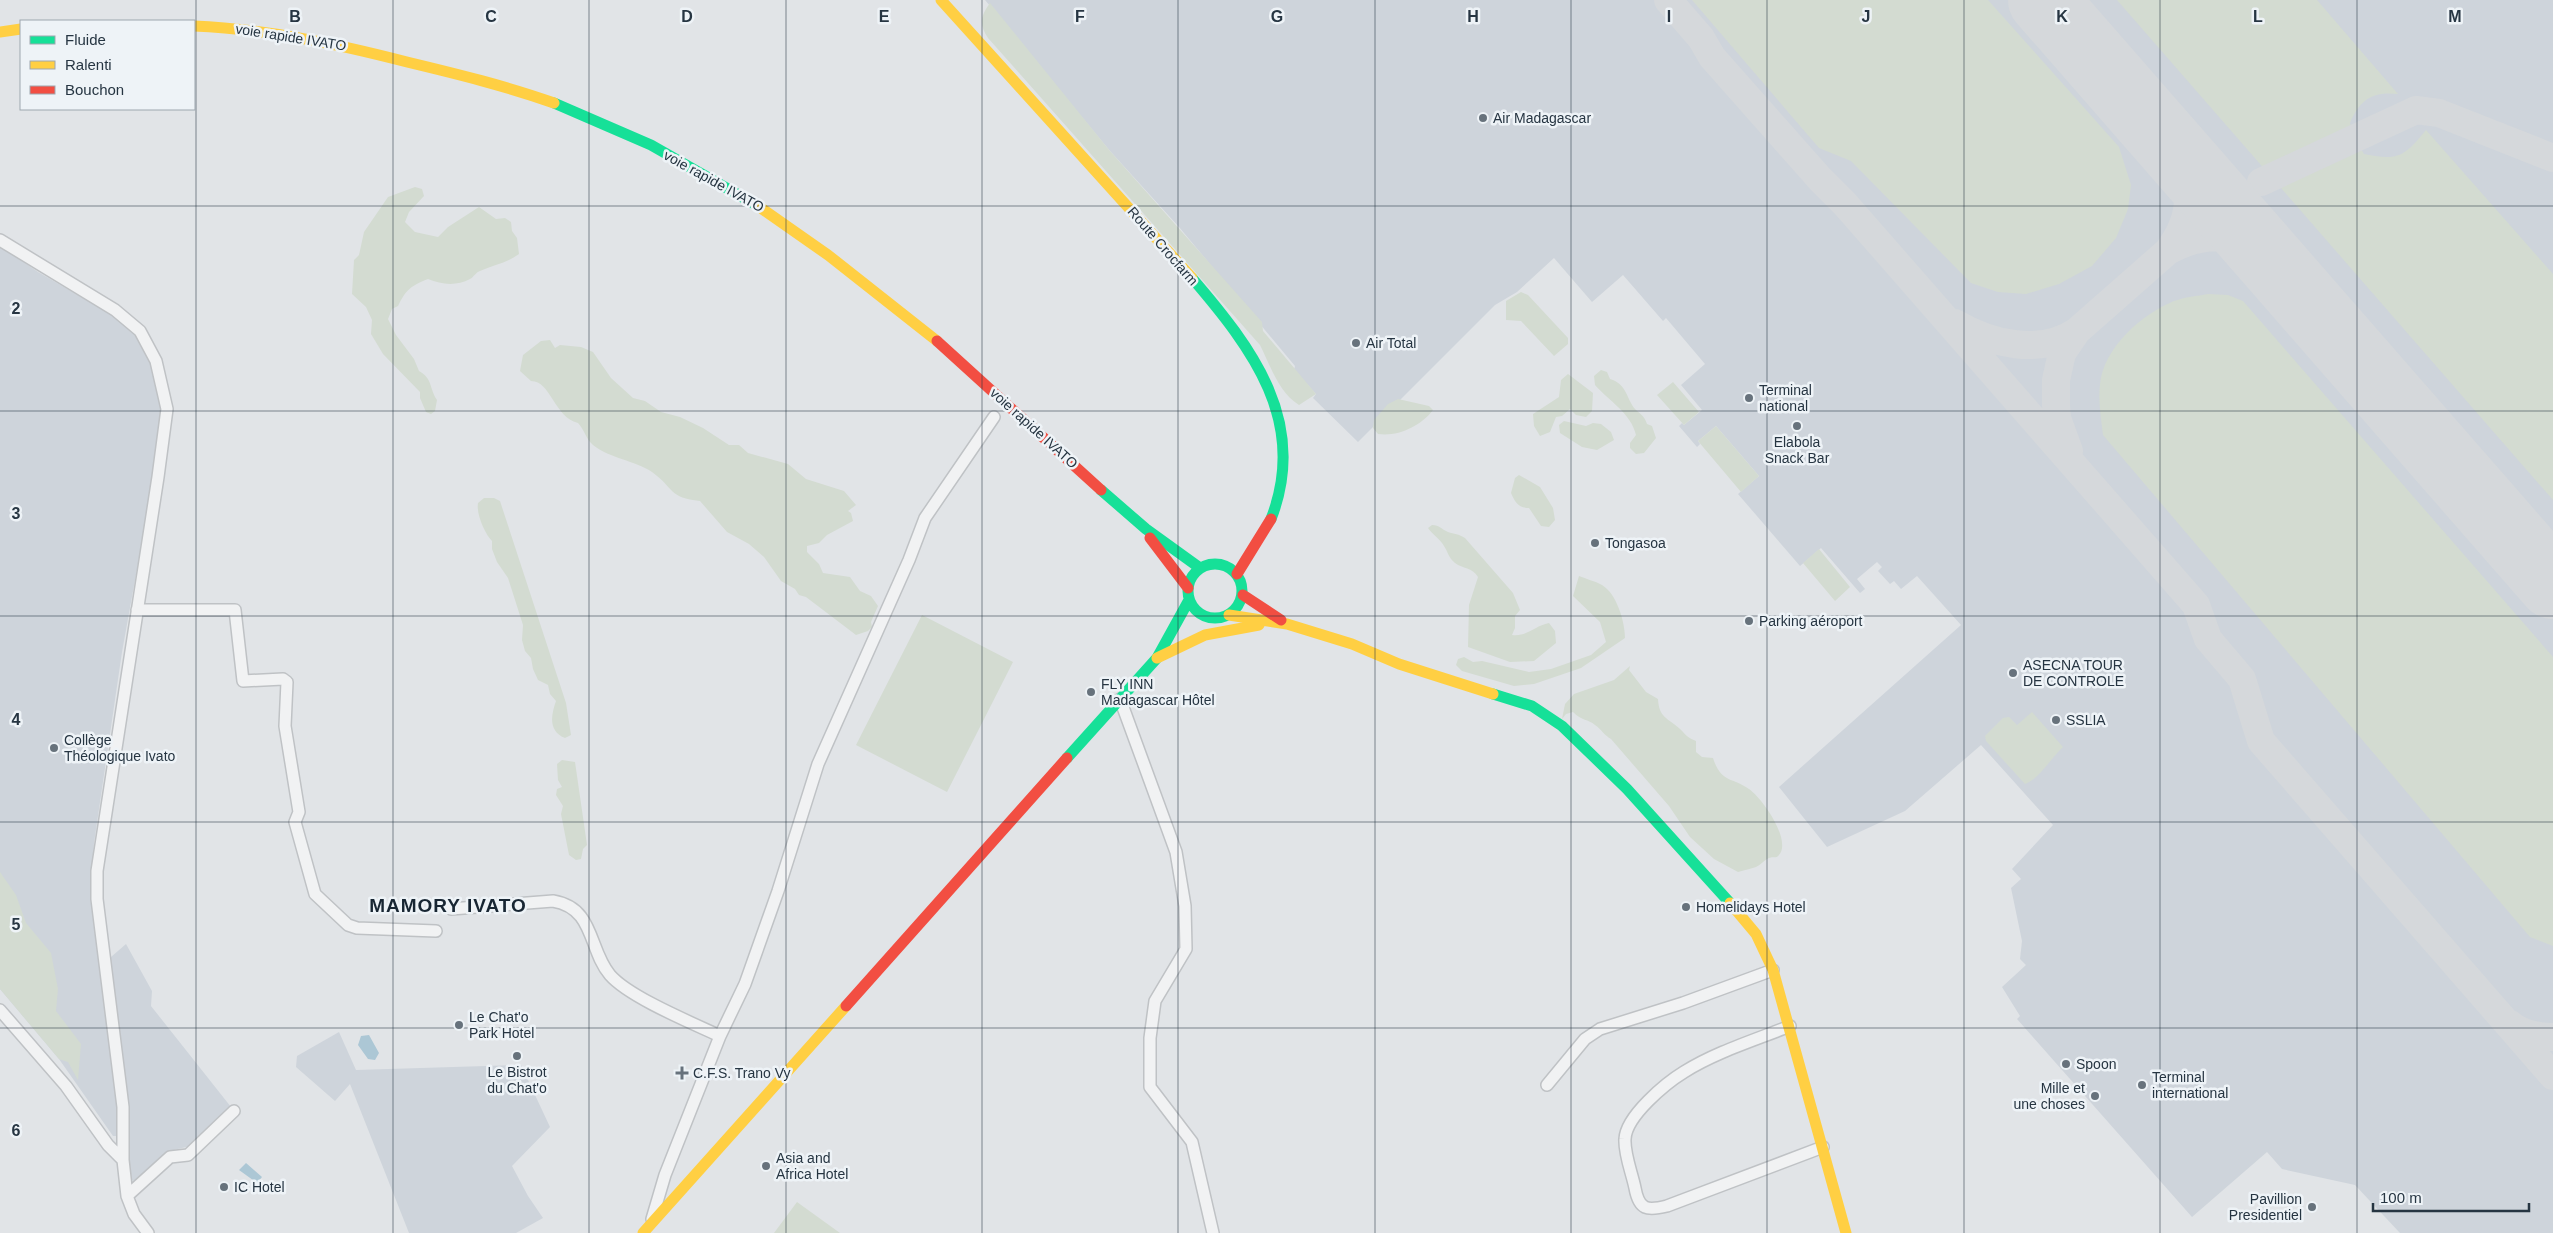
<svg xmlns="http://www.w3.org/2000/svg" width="2553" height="1233" viewBox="0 0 2553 1233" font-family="Arial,sans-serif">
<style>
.built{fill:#ced4db}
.green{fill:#d3dbd1}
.water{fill:#acc7d5}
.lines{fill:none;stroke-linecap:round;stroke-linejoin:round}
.taxiway{stroke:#d5d8db;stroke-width:28}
.runway{stroke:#d5d8db;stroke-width:70}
.street-casing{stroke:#bfc2c5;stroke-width:14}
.street{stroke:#f1f2f3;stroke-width:11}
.fast{stroke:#16e098;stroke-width:11}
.slow{stroke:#ffcf43;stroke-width:11}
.jam{stroke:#f24e42;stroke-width:11}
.grid{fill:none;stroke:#263542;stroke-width:1;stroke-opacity:0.55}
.poi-dot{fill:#67727c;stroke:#eef3f7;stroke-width:2}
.labels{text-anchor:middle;stroke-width:5;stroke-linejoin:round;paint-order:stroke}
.street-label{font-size:14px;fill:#263542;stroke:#eef3f7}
.poi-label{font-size:14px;fill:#263542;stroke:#eef3f7;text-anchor:start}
.district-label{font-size:19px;font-weight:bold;letter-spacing:1px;fill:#182633;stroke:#eef3f7}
.grid-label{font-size:16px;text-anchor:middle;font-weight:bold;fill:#263542;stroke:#eef3f7;stroke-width:5;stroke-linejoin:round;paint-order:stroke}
</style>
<rect width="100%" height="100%" fill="#e1e4e7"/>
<path class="built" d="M985 0H2553V1233H2400L2355 1185 2282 1169 2267 1152 2192 1217 2017 1019 2020 1016 2002 987 2026 965 2020 959 2022 941 2011 888 2021 879 2012 869 2053 825 1981 745 1905 811 1827 847 1779 787 1961 625 1917 576 1901 589 1894 581 1890 584 1878 571 1882 567 1877 562 1857 579 1865 589 1860 593 1821 548 1800 566 1738 494 1759 476 1716 426 1698 441 1700 444 1697 447 1679 426 1682 423 1684 425 1702 410 1681 385 1705 364 1666 318 1663 321 1623 275 1592 302 1554 258 1517 292 1495 305 1358 442 1313 398 1316 394 1294 370 1295 366 1179 227 1110 151Z
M0 246 38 272 112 315 135 335 150 361 162 407 154 475 122 652 94 843 92 871 101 953 111 957 126 944 152 991 151 1006 231 1107 190 1146 166 1152 135 1181 130 1180 119 1136H113L59 1059 0 989Z
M339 1032 356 1070 521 1065 550 1127 512 1166 528 1196 543 1218 516 1233H409L350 1084 335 1101 296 1067 297 1056Z"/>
<path class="green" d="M1692 0H1988L2119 147 2131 185 2128 209 2116 238 2092 266 2059 284 2026 294 1998 292 1971 283 1851 161 1819 148Z
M2117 0H2317L2398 94C2373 91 2360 99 2350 123L2355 139 2364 154C2398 161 2404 157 2426 130L2553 274V500Z
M990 3 1110 151 1262 322 1263 331 1316 394 1299 405C1279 393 1270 365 1260 345L988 38C979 24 980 17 990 3Z
M415 187 422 189 424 196 409 212 405 222 415 232 438 237 448 227 479 207 496 219 505 218 511 222 512 231 517 238 519 254C507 263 493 265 480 271 475 273 474 277 470 279 457 286 442 285 428 279 410 286 406 290 398 306L392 309 388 319 396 335 414 359 419 371C433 379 429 388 437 400L435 411 431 414 426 412 420 398V392L383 354 371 334 372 320 366 307 352 294 354 260 359 255 364 232 388 197Z
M1521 292 1528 295 1568 338V344L1554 356 1521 321 1506 320V301Z
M2208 294 2228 295 2243 301 2553 657V946L2530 937 2103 435C2101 418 2098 401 2100 385 2103 348 2142 314 2174 301 2185 297 2197 296 2208 294Z
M550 340 555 348 560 345 581 347 593 352 611 378 633 398 645 401 661 412 680 417 703 428 729 445H739L748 453 788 464 806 479 844 491 856 505 848 511 851 513 853 521 827 535 819 543 807 546V552L819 564 823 573 850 577 860 591 871 596 878 606 871 622 872 627 868 631 856 635 806 597 799 595 795 589 781 581 764 557 749 544 727 532 700 501C669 498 674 488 652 472 634 460 611 459 593 445 586 439 584 429 578 423 554 417 551 381 531 381L520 371 523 355 541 341Z
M1601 370 1607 372 1610 379C1627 384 1626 398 1635 409 1641 415 1644 415 1647 424L1652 426 1656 438 1644 453 1636 454 1630 448V443L1636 435C1631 413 1609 401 1595 385L1594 376Z
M1568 374 1593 393 1592 411 1586 417 1576 415 1570 409 1562 416 1556 417 1550 432 1540 436 1534 426 1533 414 1559 397 1561 380Z
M1673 382 1699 412 1684 425 1657 395Z
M1398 399 1429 406 1433 410C1421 426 1398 437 1378 434L1373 428 1374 420 1388 404Z
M1564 421 1586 426 1593 423 1601 424 1611 432 1614 440 1597 450 1582 447 1560 433 1559 425Z
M1716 426 1759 476 1741 492 1698 441Z
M1519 475 1540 487 1553 508 1555 520 1549 527 1541 526 1529 508C1518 508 1515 502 1511 493L1515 478Z
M484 498H494L500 501 566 703 571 735 565 738C548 731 551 715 556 701L550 694 548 685 538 680 533 669 531 658 525 651 522 640 523 625 508 578 497 562 492 549V541C485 534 476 514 478 503Z
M1432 525C1440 525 1441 529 1448 532 1454 534 1459 534 1465 538L1513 593 1520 610 1515 616V628L1512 635C1527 637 1534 626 1549 623L1555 631 1556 643 1534 661 1510 662 1468 647 1469 605 1478 577C1472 567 1463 569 1455 563 1448 557 1448 552 1444 546 1441 540 1432 534 1428 528Z
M1819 549 1850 587 1835 601 1803 563Z
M1579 576C1586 579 1595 581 1602 585 1617 594 1625 622 1625 638L1581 668 1534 684 1514 686 1462 671 1456 665 1458 659 1464 657 1473 662 1482 661 1529 672 1551 669 1591 655 1606 642 1600 622 1573 596Z
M922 615 1013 662 947 792 856 745Z
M1630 666 1629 670 1646 692 1658 699C1659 718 1668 718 1680 729 1686 735 1688 738 1696 741V752L1702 757 1713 758C1721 783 1732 777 1749 789 1762 798 1792 840 1779 855 1776 859 1773 856 1769 858 1764 860 1761 865 1756 867 1751 869 1744 870 1738 872L1714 859 1690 837 1669 806 1611 739C1604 735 1602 730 1595 725 1588 719 1582 721 1573 712L1566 714 1562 719 1565 704 1574 694 1614 680Z
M2032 712 2063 747C2052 757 2039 779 2025 784L1986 741 1985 736 2003 718 2009 717 2017 725Z
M562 760 575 762 587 845 583 849 581 859 576 860 569 855 561 814 563 806 556 795 557 789 562 787 558 780 557 764Z
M0 872 16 895 26 923 51 953 58 989 56 1011 81 1044 78 1080 68 1062 59 1059 0 989Z
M797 1202 840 1233H774Z"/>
<path class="water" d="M369 1035 379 1053 375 1060 368 1059 358 1045 361 1036Z
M246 1163 262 1177 257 1183 239 1170Z"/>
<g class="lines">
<path class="taxiway" d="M1668 0 1701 38 1712 57 1820 179 1845 204 2196 605 2208 639 2242 679 2261 741 2553 1076
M2261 182 2416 110 2439 113 2553 158
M2168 251C2195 215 2193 185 2172 147
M1955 323C1991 344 2040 356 2077 331
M2069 451 2057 418 2056 405V380L2062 353 2077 331 2168 251C2203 232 2229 233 2263 254
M2510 1024C2522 1034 2538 1037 2553 1037"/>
<path class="runway" d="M2043 0 2553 584"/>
<defs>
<path id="street" d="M0 240 115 310 140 331 156 361 167 409 158 477 97 871V899L123 1107V1160L127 1196 134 1214 148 1233
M137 610H235L243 681 283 679 287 682 285 726 299 812 295 822 315 894 348 925 357 928 436 931
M1120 699 1176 852 1185 906 1186 949 1155 1001 1150 1038V1087L1192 1142 1213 1233
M451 909 553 901C595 908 588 949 610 975 629 997 692 1023 720 1036
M0 1010 66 1086 108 1145 123 1160
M1790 1026C1755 1040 1716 1052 1684 1072 1666 1083 1626 1116 1625 1139 1624 1154 1632 1173 1635 1188 1639 1210 1647 1211 1667 1206L1823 1147
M1547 1085 1585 1039 1600 1029 1683 1003 1773 970
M127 1196 170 1157 188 1155 234 1111
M652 1219 665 1175 720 1036 745 984 778 891 818 764 909 560 925 518 994 417"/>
</defs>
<use href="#street" class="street-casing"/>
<use href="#street" class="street"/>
<path class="fast" d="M554 103 651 145 758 206
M1192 278C1252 348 1309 422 1271 519
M1101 490 1146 529 1200 568
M1188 591a27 27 0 1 1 54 0a27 27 0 1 1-54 0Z
M1493 694 1532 706 1562 726 1627 789 1730 903
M1067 758 1157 658 1189 600"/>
<path class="slow" d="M941 0 1192 278
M194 26C267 29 337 44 407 62 457 74 506 86 554 103
M0 32 21 29
M758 206 828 255 937 341
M1229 615 1287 624 1352 644 1399 664 1493 694
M1157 658 1205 635 1259 625
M1730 903 1756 934 1773 970 1846 1233
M643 1233 846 1006"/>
<path class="jam" d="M937 341 1101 490
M1150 538 1188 588
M1237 574 1271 519
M1243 595 1281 620
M846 1006 1067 758"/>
</g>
<path class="grid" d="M196 0V1233M393 0V1233M589 0V1233M786 0V1233M982 0V1233M1178 0V1233M1375 0V1233M1571 0V1233M1767 0V1233M1964 0V1233M2160 0V1233M2357 0V1233M0 206H2553M0 411H2553M0 616H2553M0 822H2553M0 1028H2553"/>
<g class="poi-dot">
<circle cx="1483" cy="118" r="5"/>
<circle cx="1356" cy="343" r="5"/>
<circle cx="1749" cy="398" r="5"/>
<circle cx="1797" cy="426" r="5"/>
<circle cx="1595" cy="543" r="5"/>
<circle cx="1749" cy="621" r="5"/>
<circle cx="2013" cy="673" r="5"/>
<circle cx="1091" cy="692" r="5"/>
<circle cx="2056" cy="720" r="5"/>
<circle cx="54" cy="748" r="5"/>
<circle cx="1686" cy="907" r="5"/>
<circle cx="459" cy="1025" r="5"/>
<circle cx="517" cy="1056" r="5"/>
<circle cx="2066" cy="1064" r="5"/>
<path d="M679.5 1065.5h5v5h5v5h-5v5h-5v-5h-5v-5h5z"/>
<circle cx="2142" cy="1085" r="5"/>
<circle cx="2095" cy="1096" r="5"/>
<circle cx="766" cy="1166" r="5"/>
<circle cx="224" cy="1187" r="5"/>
<circle cx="2312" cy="1207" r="5"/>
</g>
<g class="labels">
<g class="street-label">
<text transform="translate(291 37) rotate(9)" y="5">voie rapide IVATO</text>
<text transform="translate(714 181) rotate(29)" y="5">voie rapide IVATO</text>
<text transform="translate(1163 246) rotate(49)" y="5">Route Crocfarm</text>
<text transform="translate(1034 428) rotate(42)" y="5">voie rapide IVATO</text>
</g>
<g class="poi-label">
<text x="1493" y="123">Air Madagascar</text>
<text x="1366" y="348">Air Total</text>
<text x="1759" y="395">Terminal<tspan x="1759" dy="16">national</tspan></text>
<text x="1797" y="447" text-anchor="middle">Elabola<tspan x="1797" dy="16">Snack Bar</tspan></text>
<text x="1605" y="548">Tongasoa</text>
<text x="1759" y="626">Parking aéroport</text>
<text x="2023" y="670">ASECNA TOUR<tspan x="2023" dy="16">DE CONTROLE</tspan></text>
<text x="1101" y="689">FLY INN<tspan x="1101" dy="16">Madagascar Hôtel</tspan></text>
<text x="2066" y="725">SSLIA</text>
<text x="64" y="745">Collège<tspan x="64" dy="16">Théologique Ivato</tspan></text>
<text x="1696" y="912">Homelidays Hotel</text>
<text x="469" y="1022">Le Chat'o<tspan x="469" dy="16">Park Hotel</tspan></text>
<text x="2076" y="1069">Spoon</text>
<text x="517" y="1077" text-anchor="middle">Le Bistrot<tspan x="517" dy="16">du Chat'o</tspan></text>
<text x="693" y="1078">C.F.S. Trano Vy</text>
<text x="2152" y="1082">Terminal<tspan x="2152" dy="16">international</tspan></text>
<text x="2085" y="1093" text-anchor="end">Mille et<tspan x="2085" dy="16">une choses</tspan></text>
<text x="776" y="1163">Asia and<tspan x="776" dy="16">Africa Hotel</tspan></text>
<text x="234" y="1192">IC Hotel</text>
<text x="2302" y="1204" text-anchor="end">Pavillion<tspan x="2302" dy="16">Presidentiel</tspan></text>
</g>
<g class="district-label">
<text x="448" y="912">MAMORY IVATO</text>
</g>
</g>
<g class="grid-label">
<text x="295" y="22">B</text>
<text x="491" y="22">C</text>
<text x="687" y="22">D</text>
<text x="884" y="22">E</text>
<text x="1080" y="22">F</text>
<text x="1277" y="22">G</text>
<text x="1473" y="22">H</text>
<text x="1669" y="22">I</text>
<text x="1866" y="22">J</text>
<text x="2062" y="22">K</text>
<text x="2258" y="22">L</text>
<text x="2455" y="22">M</text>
<text x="16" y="314">2</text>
<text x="16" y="519">3</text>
<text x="16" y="725">4</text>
<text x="16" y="930">5</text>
<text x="16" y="1136">6</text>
</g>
<rect x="20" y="20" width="175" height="90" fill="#eef3f7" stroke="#9ea7af"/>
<rect x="30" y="36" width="25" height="8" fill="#16e098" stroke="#9ea7af"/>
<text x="65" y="45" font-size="15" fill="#263542">Fluide</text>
<rect x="30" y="61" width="25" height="8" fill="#ffcf43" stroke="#9ea7af"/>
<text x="65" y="70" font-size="15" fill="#263542">Ralenti</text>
<rect x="30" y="86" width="25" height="8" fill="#f24e42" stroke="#9ea7af"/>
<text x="65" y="95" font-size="15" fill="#263542">Bouchon</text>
<path d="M2373 1203v8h156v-8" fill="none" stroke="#263542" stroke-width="2.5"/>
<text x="2380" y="1203" font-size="15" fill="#263542" stroke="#eef3f7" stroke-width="4" paint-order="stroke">100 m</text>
</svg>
